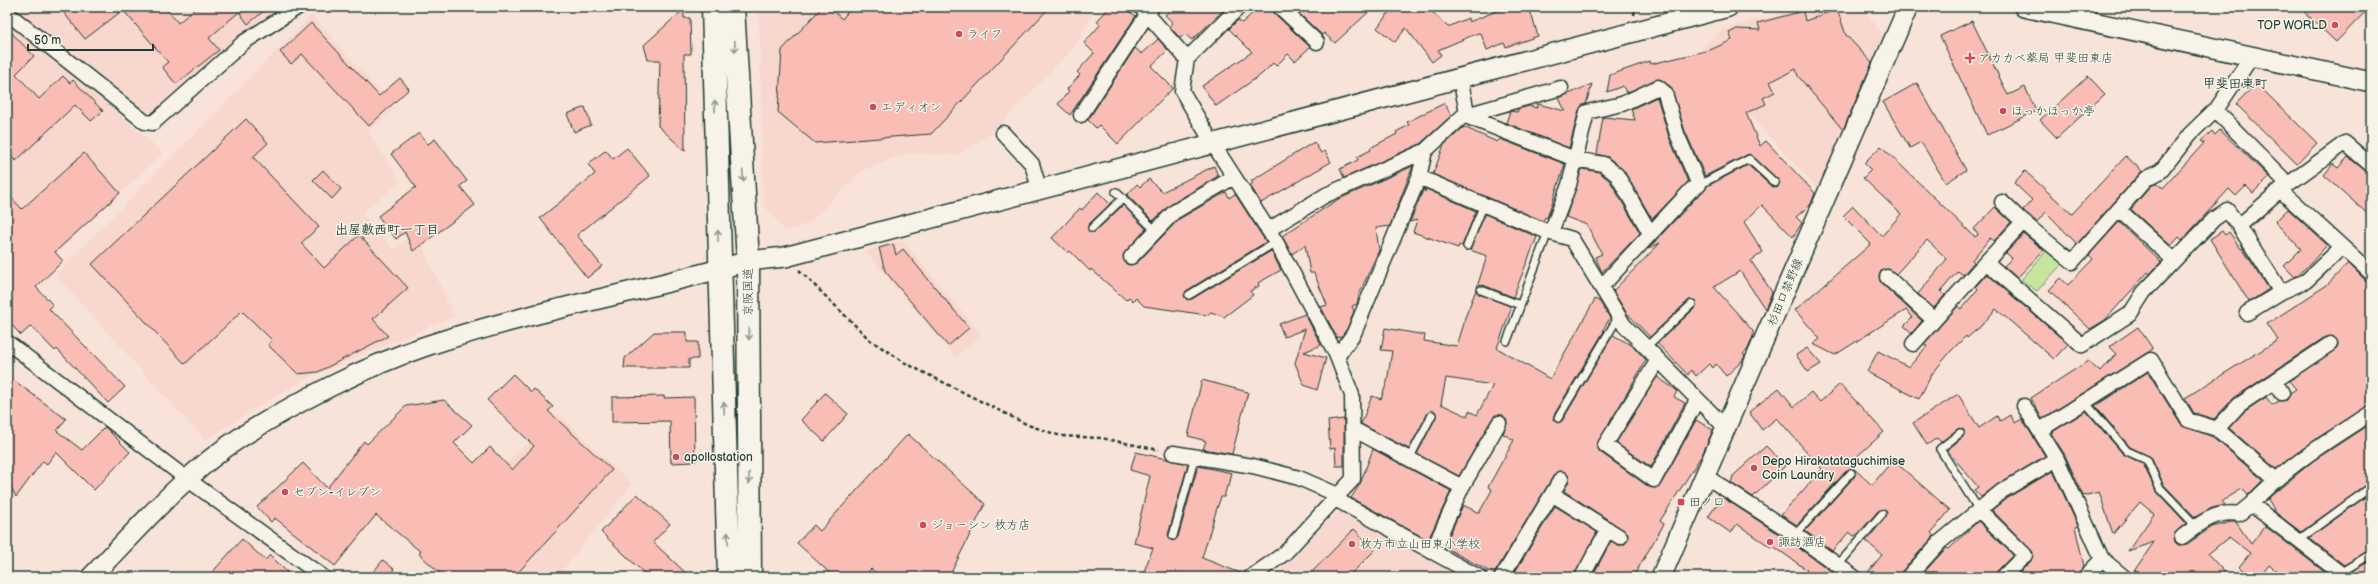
<svg xmlns="http://www.w3.org/2000/svg" width="2378" height="584" viewBox="0 0 2378 584" font-family="'Balsamiq Sans','Klee One',sans-serif">
<style>
.built{fill:#f8d8ce}
.green{fill:#c6e69e;stroke:#729269}
.building{fill:#f9bdb5;stroke:#1f3d34;fill-rule:evenodd}
.lines{fill:none;stroke-linecap:round;stroke-linejoin:round}
.lane-casing{stroke:#1f3d34;stroke-width:10}
.street-casing{stroke:#1f3d34;stroke-width:17}
.secondary-casing{stroke:#1f3d34;stroke-width:22}
.highway-casing{stroke:#1f3d34;stroke-width:25}
.path{stroke:#1f3d34;stroke-width:2.5;stroke-dasharray:4 3;stroke-linecap:butt}
.lane{stroke:#f7f3e8;stroke-width:7}
.street{stroke:#f7f3e8;stroke-width:14}
.secondary{stroke:#f7f3e8;stroke-width:19}
.highway{stroke:#f7f3e8;stroke-width:22}
.oneway{stroke:#8b988e}
.poi-dot{fill:#d1495b;stroke:#f7f3e8;stroke-width:1.5}
.labels{text-anchor:middle;stroke-width:3;stroke-linejoin:round;paint-order:stroke}
.poi-label{font-size:12px;fill:#1f3d34;stroke:#f7f3e8;text-anchor:start}
.street-label{font-size:12px;fill:#1f3d34;stroke:#f7f3e8}
.neighbourhood-label{font-size:13px;font-weight:bold;fill:#1f3d34;stroke:#f7f3e8}
</style>
<rect width="100%" height="100%" fill="#f8e3d9"/>
<filter id="ink" filterUnits="userSpaceOnUse"><feTurbulence type="fractalNoise" baseFrequency=".025" numOctaves="2"/><feDisplacementMap in="SourceGraphic" scale="8" xChannelSelector="R" yChannelSelector="G"/><feConvolveMatrix kernelMatrix="1 2 1 2 8 2 1 2 1" color-interpolation-filters="sRGB"/></filter>
<g filter="url(#ink)">
<path class="built" d="M14 7H288L245 32 153 116 28 20Z
M759 7H1096L1076 45 995 130 959 155 907 153 862 171 808 224 785 231 763 204Z
M1806 7H1863L1887 41 1821 192 1751 117 1729 124 1698 52 1720 30Z
M312 15 395 109 368 131 401 182 362 213 393 249 417 233 454 316 301 381 205 440 55 275Z
M7 25 114 109 163 153 30 278 7 274Z
M902 240 982 335 955 357 865 251Z
M557 413 632 484 557 577H484L460 511Z
M1340 512 1447 570 1442 577H1270L1280 570 1330 519Z"/>
<path class="green" d="M2048 249 2063 263 2037 291 2021 280Z"/>
<path class="building" d="M59 7H165L178 23 197 7H269L248 24 239 12 209 38 219 50 176 84 162 67 168 62 123 10 85 39Z
M822 7H829L842 19 852 7H1050L931 134 815 143 778 112 782 50Z
M1110 7H1122L1136 16 1070 115 1058 104 1069 91 1067 89 1080 75 1077 72 1094 53 1084 43 1100 25 1097 21Z
M1173 7H1227L1192 40 1185 34 1180 38 1170 27 1172 22 1165 15Z
M1259 7H1272L1274 13 1310 47 1295 61 1288 54 1276 66 1273 63 1262 74 1216 106 1202 86 1252 52 1229 29 1238 20 1242 23Z
M1292 7H1374L1335 43 1324 33 1322 35Z
M1393 7H1427L1448 27 1468 18 1469 22 1507 7H1529L1538 36 1506 47 1504 43 1487 50 1481 34 1478 33 1438 50 1441 55 1432 62 1406 28 1395 42 1377 28Z
M2299 7H2370L2336 42Z
M684 9V18H690L691 54H684L685 151 658 126 660 60H648L644 45Z
M1837 9 1846 35 1872 63 1843 130 1798 76 1796 69 1770 82 1775 92 1763 98 1766 104 1746 113 1760 146 1766 141 1815 193 1811 204 1796 217 1802 223 1793 237 1762 205 1744 222 1763 252 1751 261 1772 292 1765 309 1740 271 1714 287 1753 331V336L1748 349 1743 354 1745 356 1742 361 1726 376 1716 364 1713 368 1709 364 1696 376 1691 370 1688 375 1657 343 1695 308 1696 301 1689 300 1650 337 1626 312 1613 291 1660 243 1648 249 1707 186 1748 165 1772 187 1777 188 1780 182 1749 154 1705 176 1685 131 1671 87 1659 79 1626 93 1623 86 1607 92 1610 75 1650 61 1651 64 1710 50 1732 40 1729 33 1737 29 1760 30 1758 23 1803 11 1805 21Z
M1972 21 2008 95 2025 87 2036 111 1987 135 1940 36Z
M311 23 379 96 400 78 409 89 369 126 302 54 291 64 280 52Z
M7 28 34 56 16 74 39 99 63 76 70 83 73 80 103 111 91 121 75 105 16 161 7 152Z
M1158 39 1168 50 1151 66 1173 88 1118 144 1099 125 1096 128 1088 120 1135 48 1142 54Z
M2088 76 2105 94 2057 138 2040 120Z
M1917 83 1966 170 1946 183 1921 142 1910 148 1883 102Z
M2256 83 2317 143 2297 164 2236 104Z
M1592 84 1586 104 1579 110 1569 148 1506 123 1510 111 1517 112 1518 109 1529 106 1537 108 1538 104 1565 111 1559 98Z
M1657 97 1669 137 1688 182 1652 219 1624 171 1608 157 1597 154 1603 117 1635 120 1631 109Z
M1445 103 1451 116 1420 144 1344 178 1340 169 1358 160 1357 157 1371 150 1370 148 1397 134 1396 132 1409 125 1407 122Z
M585 107 591 125 574 132 567 114Z
M246 119 268 143 253 157 319 227 301 243 324 268 359 235 408 288 373 319 388 336 318 372 298 374 268 345 272 340 242 311 185 364 92 264Z
M1464 127 1497 142 1500 139 1565 164 1547 218 1545 217 1543 221 1433 174 1444 145Z
M2220 130 2269 177 2253 193 2246 186 2236 196 2229 189 2182 240 2179 237 2171 246 2131 209 2151 186 2158 183 2163 188 2204 143 2201 141 2212 131 2215 135Z
M419 133 428 144 435 139 467 181 460 186 475 205 413 251 405 232 396 239 378 216 416 187 391 154Z
M1314 142 1321 153 1325 151 1331 162 1261 203 1250 185 1253 183 1251 181Z
M1881 146 1975 237 1978 235 1974 229 1995 207 2011 222 1994 241 1990 238 1972 260 1974 262 1963 275 1958 271 1941 291 1945 295 1934 308 1918 294 1947 259 1927 240 1896 274 1888 269 1881 271 1879 276 1881 283 1922 321 1912 333 1904 326 1912 318 1906 310 1835 355 1813 344 1820 339 1795 310 1871 244 1843 216 1853 206 1882 236 1901 214 1863 178 1871 170 1864 163Z
M627 148 650 176 577 235 602 266 587 278 540 218 595 174 588 164 606 150 613 159Z
M84 153 120 193 55 252 63 261 36 287 53 305 49 309 125 387 108 403 57 349 55 351 31 326 21 335 7 320V193L22 209Z
M2126 156 2142 171 2077 244 2046 212 2037 222 2023 210 2032 200 2014 183 2025 171 2072 214Z
M2348 157 2371 175V217L2324 175 2333 164 2338 168Z
M1214 166 1218 176 1170 205 1153 221 1127 195 1137 184 1140 187 1149 179 1162 192Z
M1413 166 1390 226 1376 228 1379 250 1360 292 1357 304 1352 306 1354 311 1347 329 1342 336 1337 338 1321 307 1327 305 1314 273H1310L1305 245 1292 254 1282 236 1337 200Z
M1582 169 1599 172 1610 181 1640 233 1602 272 1595 257 1602 254 1587 225 1566 217Z
M323 170 341 189 332 199 313 180Z
M1424 188 1425 192 1426 189 1476 211 1462 246 1459 245 1458 248 1413 232 1417 220 1410 222Z
M1098 192 1110 204 1088 225 1089 232H1095L1123 205 1146 229 1123 255 1125 263 1129 265 1137 263 1179 219 1226 192 1229 198 1235 194 1266 242 1186 291 1184 296 1187 300 1192 299 1271 251 1281 270 1258 283 1259 286 1250 291 1253 295 1224 317 1211 312 1207 315 1144 306 1136 298 1133 301 1129 297 1126 300 1091 269 1090 271 1070 251 1068 253 1052 238 1080 208 1082 210Z
M2288 209 2327 245 2310 264 2295 277 2284 266 2301 249 2275 222Z
M1485 214 1537 237 1513 297 1483 285 1477 287 1487 256 1470 250Z
M2119 222 2161 262 2150 274 2148 272 2105 320 2090 329 2049 290 2061 278 2068 285 2093 259 2089 255Z
M2222 231 2225 235 2229 232 2241 249 2242 248 2269 289 2249 302 2210 239Z
M2024 234 2044 250 2017 278 2004 266 2012 258 2006 253Z
M893 244 896 255 903 249 969 328 948 346 885 271 879 248Z
M2348 263 2371 286V405L2319 437 2276 469 2229 428 2245 411 2266 397 2272 405 2279 401 2287 400 2290 393 2296 389 2289 381 2337 348 2338 343 2334 337H2325L2234 398 2214 419 2194 413 2185 398 2278 340 2267 324 2327 285Z
M1987 274 2068 344 2054 359 1996 309 1982 325 1967 338 1966 336 1951 351 1932 374 1919 399 1867 372 1878 351 1909 367 1927 346 1924 344 1958 306 1961 309 1978 289 1976 286Z
M1476 290 1479 294 1510 306 1511 309 1497 348 1550 379 1595 299 1600 302 1610 318 1603 330 1604 331 1554 415 1553 420 1558 423 1562 421 1613 335 1633 346 1646 360 1597 445 1600 452 1649 487 1654 488 1661 484 1696 420 1713 430 1702 455 1660 521 1664 524 1633 577H1592L1611 541 1619 545H1624L1627 541 1628 533 1564 491 1569 479 1568 475 1562 471 1554 475 1494 574 1444 547 1463 505 1479 513 1492 490 1488 487 1514 440 1503 434 1507 423 1503 415H1495L1492 419 1459 476 1417 454 1436 417 1435 411 1428 413 1409 449 1361 424 1372 396 1381 399 1387 382 1392 351 1381 350 1385 328 1425 335 1424 341 1457 346 1465 320H1464ZM1446 378 1493 385 1477 415 1469 411 1467 416 1441 404Z
M1305 314 1321 345 1304 352 1326 358 1317 390 1304 385 1295 363 1305 329 1284 337 1279 324Z
M2138 327 2153 349 2042 419 2031 398 2088 361 2100 372 2116 354 2109 347Z
M654 332H687V342H698V359H689V368H624L625 358Z
M1807 348 1821 364 1808 372 1796 355Z
M2148 372 2181 425 2213 437 2263 480 2248 495 2242 489 2222 501 2225 505 2212 508 2195 517 2164 485 2151 457 2130 447 2095 406Z
M513 374 531 392 534 389 553 407 548 411 612 470 514 577H444L419 554 421 552 376 515 335 566 275 518 271 522 257 507 303 463 327 488 364 441 367 444 406 406 444 400 472 425 454 443 474 463 490 447 512 470 534 446 487 400Z
M1657 377 1675 389 1677 391 1674 397 1685 403 1651 467 1616 443Z
M12 379 66 419 57 431 82 450 105 427 130 452 94 490 56 452 47 464 43 461 16 497 7 479V387Z
M1202 380 1248 392 1232 454 1203 449 1206 441 1188 436Z
M1840 384 1884 432 1852 461 1854 463 1851 466 1872 485 1893 460 1950 510 1931 533 1934 536 1902 571 1900 577H1864L1882 555 1866 541 1886 517 1887 512 1883 509 1878 511 1858 534 1854 536 1849 532 1832 551 1805 531 1855 476 1854 469 1847 470 1797 525 1781 515 1822 469 1777 418 1762 430 1749 412 1779 388 1794 407 1811 392 1820 402Z
M825 393 848 414 824 441 801 420Z
M1958 394 1979 428 1997 416 2000 421 2010 415 2015 423 2022 419 2045 456 1998 484 1981 497 1974 490 1978 487 1947 450 1963 437 1964 430 1959 428 1941 442 1937 438 1927 445 1913 423Z
M664 396V398L694 397 695 462 671 463 670 421 612 422V397Z
M2086 411 2123 454 2143 464 2156 491 2186 523 2174 534 2175 542 2178 545 2187 544 2212 527 2231 522H2236L2251 544 2265 526 2331 577H2284L2269 565 2260 577H2251L2239 567 2250 553 2229 537 2208 554 2229 577H2132V574L2154 542 2128 551 2154 514 2140 502 2113 534 2099 492 2083 496 2065 455 2051 433Z
M1344 419V466H1336L1335 448 1330 449 1328 421Z
M2371 423V482L2301 532 2276 513 2268 499 2271 496 2313 461Z
M908 434 985 504 949 577H880L871 569 863 577H834L797 543 814 525 820 531Z
M1766 446 1785 466 1753 497 1731 483 1733 476Z
M1373 449 1451 491 1428 540 1351 498 1360 484Z
M1136 452 1188 464 1168 535 1172 541 1178 537 1198 466 1232 473 1229 486H1227L1224 497H1221L1217 508 1202 558 1243 574V577H1151L1143 574 1153 548 1134 543 1150 476 1130 470Z
M2053 471 2078 526 2075 527 2084 566 2077 577H2015L2031 561 2033 552 1992 510 2007 498Z
M2371 493V549L2344 565 2309 538Z
M637 494 670 524 653 542 690 577H648L601 532Z
M1722 497 1785 538 1839 577H1801L1807 570 1773 546 1772 548 1737 524 1731 533 1708 517Z
M1555 506 1597 532 1574 577H1512Z
M1978 521 2013 555 1997 571 1995 577H1920L1946 548 1949 549Z
M1354 529 1375 550 1348 577H1307Z
M242 539 265 560 270 555 292 577H208Z
M383 560 394 569 388 577H369Z
M2371 560V577H2350V573Z"/>
<g class="lines">
<defs>
<path id="lane" d="M1699 185 1749 159 1775 183
M1116 192 1156 231
M1092 228 1123 198
M1467 246 1484 204
M1481 290 1520 305
M1189 295 1276 242
M1507 341 1548 232
M1646 347 1692 304
M2085 402 2127 451 2147 460 2160 488 2196 526
M1558 418 1619 316
M1960 433 1940 449 1979 510
M1409 459 1432 415
M1795 535 1851 473
M1173 536 1195 456
M2297 541 2371 487
M1838 565 1882 514
M2340 573 2371 554"/>
<path id="street" d="M1141 7 1187 59
M1239 7 1187 59 1182 91 1213 144 1276 242 1336 354 1352 395 1353 479 1285 553 1251 577
M1280 7 1317 42
M7 13 145 122 153 123 244 42 298 7
M2252 56 2218 107 2190 134 2161 171 2146 179 2072 262 2023 222 1986 262 2082 345 2130 314 2144 292 2214 219 2227 210 2239 226 2280 190
M1460 78 1468 117 1575 159 1603 164 1617 175 1650 233
M2215 110 2288 184
M1081 115 1152 7
M1003 133 1032 164 1039 188
M1425 151 1419 177 1548 232 1572 239 1624 325 1726 428
M2371 165 2345 143 2280 190 2371 273
M2002 202 2023 222
M2119 210 2174 260
M2239 226 2281 292
M1268 230 1326 195 1425 151 1463 116 1561 88
M1551 232 1569 185 1587 112 1622 104 1658 87 1665 93 1677 134 1699 185 1691 190 1602 286
M1131 257 1174 212 1234 177
M1887 277 1934 320
M2247 313 2281 292 2306 281 2342 247
M7 342 187 479 323 577
M1913 344 1986 262
M1337 357 1354 333 1419 177
M1658 360 1605 445 1654 480 1697 400
M2275 381 2282 393
M2024 406 2057 459 2102 559 2085 577
M1353 429 1462 487
M2217 429 2239 405 2330 344
M2040 430 2151 360 2188 420 2217 429 2275 479
M1173 453 1253 466 1299 478 1338 495
M1705 476 1790 531 1854 577
M1552 494 1620 537
M1335 499 1479 577
M1979 510 2025 555 2003 577
M2182 537C2199 524 2216 510 2239 514L2251 504
M1432 552 1462 487 1499 423
M2102 559 2124 577
M1502 577 1561 479
M1582 577 1608 529
M1908 577 1940 542 2002 491 2057 459
M2342 577 2340 573 2251 504C2289 464 2326 442 2371 413"/>
<path id="secondary" d="M2024 7 2371 82
M91 577C138 529 184 474 241 437 296 402 364 367 426 346 531 311 642 292 748 261L785 257 1728 7
M1661 577 1908 7"/>
<path id="highway" d="M713 7 729 577
M733 7 748 261 750 577"/>
</defs>
<use href="#lane" class="lane-casing"/>
<use href="#street" class="street-casing"/>
<use href="#secondary" class="secondary-casing"/>
<use href="#highway" class="highway-casing"/>
<path class="path" d="M1634 15 1635 7
M799 270 870 340 907 364 1028 425 1061 436 1101 438 1159 450"/>
<use href="#lane" class="lane"/>
<use href="#street" class="street"/>
<use href="#secondary" class="secondary"/>
<use href="#highway" class="highway"/>
</g>
<defs><path id="oneway-shaft" d="M-6 0H5M1.5-3L5.5 0L1.5 3" fill="none" stroke-width="1.6" stroke-linecap="round" stroke-linejoin="round"/></defs>
<g class="oneway">
<use href="#oneway-shaft" transform="translate(735 46) rotate(87)"/>
<use href="#oneway-shaft" transform="translate(715 106) rotate(-91)"/>
<use href="#oneway-shaft" transform="translate(743 176) rotate(87)"/>
<use href="#oneway-shaft" transform="translate(718 236) rotate(-91)"/>
<use href="#oneway-shaft" transform="translate(749 334) rotate(90)"/>
<use href="#oneway-shaft" transform="translate(724 408) rotate(-92)"/>
<use href="#oneway-shaft" transform="translate(749 478) rotate(90)"/>
<use href="#oneway-shaft" transform="translate(728 538) rotate(-92)"/>
</g>
</g>
<g class="poi-dot">
<circle cx="2335" cy="25" r="4"/>
<circle cx="959" cy="34" r="4"/>
<path d="M1968 52h4v4h4v4h-4v4h-4v-4h-4v-4h4z"/>
<circle cx="873" cy="107" r="4"/>
<circle cx="2003" cy="111" r="4"/>
<circle cx="676" cy="457" r="4"/>
<circle cx="1754" cy="468" r="4"/>
<circle cx="285" cy="492" r="4"/>
<rect x="1677" y="498" width="8" height="8" rx="2"/>
<circle cx="923" cy="525" r="4"/>
<circle cx="1770" cy="542" r="4"/>
<circle cx="1352" cy="544" r="4"/>
</g>
<g class="labels">
<g class="poi-label">
<text x="2327" y="29" text-anchor="end">TOP WORLD</text>
<text x="967" y="38">ライフ</text>
<text x="1978" y="62">アカカベ薬局 甲斐田東店</text>
<text x="881" y="111">エディオン</text>
<text x="2011" y="115">ほっかほっか亭</text>
<text x="684" y="461">apollostation</text>
<text x="1762" y="465">Depo Hirakatataguchimise<tspan x="1762" dy="14">Coin Laundry</tspan></text>
<text x="293" y="496">セブン-イレブン</text>
<text x="1689" y="506">田ノ口</text>
<text x="931" y="529">ジョーシン 枚方店</text>
<text x="1778" y="546">諏訪酒店</text>
<text x="1360" y="548">枚方市立山田東小学校</text>
</g>
<g class="street-label">
<text transform="translate(748 292) rotate(-90)" y="4">京阪国道</text>
<text transform="translate(1785 292) rotate(-67)" y="4">杉田口禁野線</text>
</g>
<g class="neighbourhood-label">
<text x="2235" y="88">甲斐田東町</text>
<text x="387" y="234">出屋敷西町一丁目</text>
</g>
</g>
<rect width="2378" height="584" fill="none" stroke="#f7f3e8" stroke-width="24"/>
<rect x="12" y="12" width="2354" height="560" fill="none" stroke="#1f3d34" stroke-width="1.5" filter="url(#ink)"/>
<path d="M28 44v6h125v-6" fill="none" stroke="#1f3d34" stroke-width="2"/>
<text x="34" y="44" font-size="12" fill="#1f3d34" stroke="#f7f3e8" stroke-width="3" paint-order="stroke">50 m</text>
</svg>
